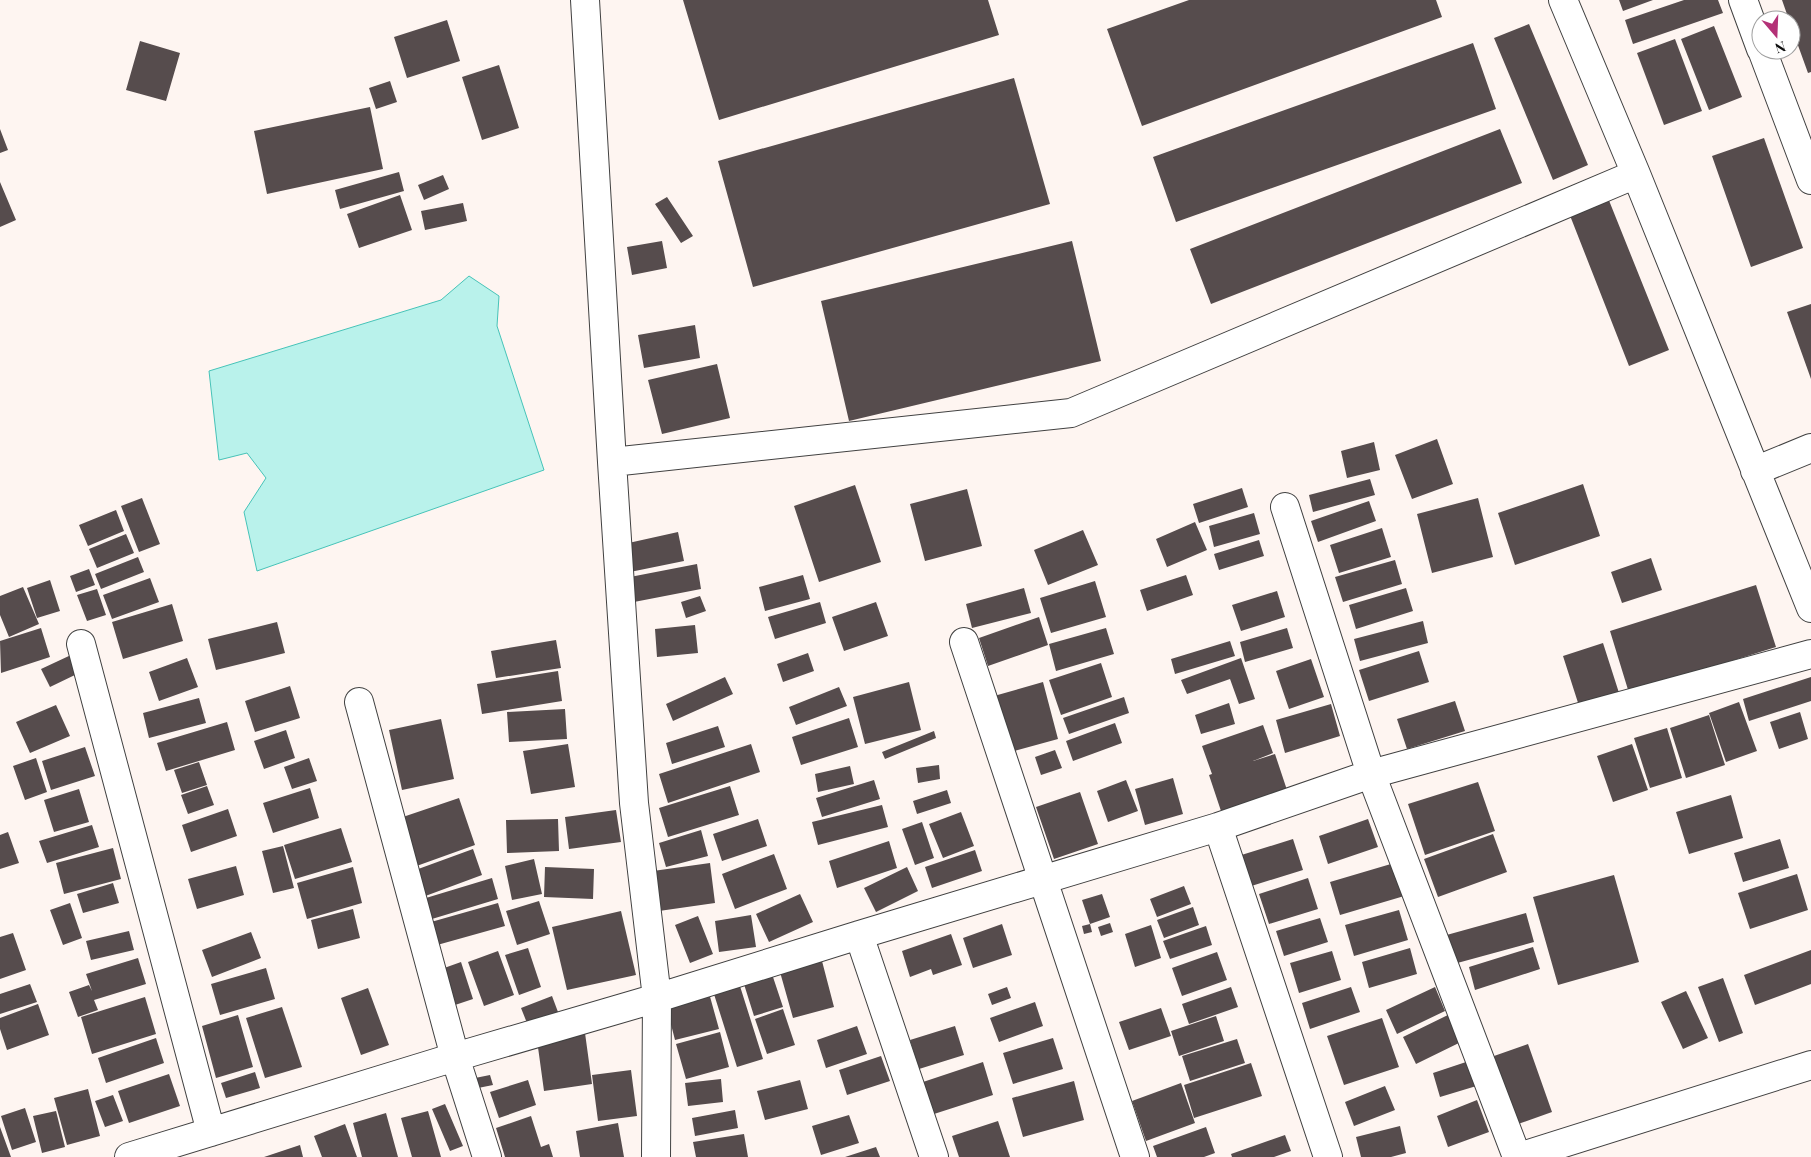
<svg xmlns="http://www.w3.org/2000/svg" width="1811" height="1157" viewBox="0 0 1811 1157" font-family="'Playfair Display',serif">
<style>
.water{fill:#b9f2eb;stroke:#46c3b8}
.building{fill:#564c4d}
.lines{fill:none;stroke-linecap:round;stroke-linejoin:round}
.minor-casing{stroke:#414141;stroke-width:30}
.minor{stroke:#fff;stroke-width:28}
</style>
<rect width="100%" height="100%" fill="#fef5f1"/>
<path class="water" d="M469 276 499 296 497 326 544 470 257 571 244 512 266 478 247 453 219 460 209 371 441 300Z"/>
<path class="building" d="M683 0H988L999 35 719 120Z
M1189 0H1436L1442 17 1142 126 1107 29Z
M1619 0H1653L1623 11Z
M1684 0H1718L1723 13 1633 44 1625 20Z
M1782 0H1811V72L1808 73 1791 26V20H1789Z
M447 20 460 61 407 78 394 37Z
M1529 24 1588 165 1553 180 1494 38Z
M1714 26 1742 97 1709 110 1681 39Z
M1675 39 1702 111 1664 125 1637 53Z
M140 41 180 53 166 101 126 90Z
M1473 43 1496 109 1176 222 1153 157Z
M499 65 519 128 482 140 462 77Z
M1014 78 1050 204 753 287 718 161Z
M390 81 397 102 376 109 369 88Z
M370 107 383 169 267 194 254 131Z
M0 129 8 150 0 153Z
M1500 129 1522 183 1211 304 1190 249Z
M1764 138 1803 248 1751 267 1712 156Z
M399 172 404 191 340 209 335 190Z
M443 175 449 189 424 200 418 185Z
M0 182 16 220 0 227Z
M400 195 412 230 359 248 347 214Z
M667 197 693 236 681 243 655 204Z
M1608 198 1669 350 1629 366 1569 213Z
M463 203 467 221 425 230 421 211Z
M662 241 667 268 632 275 627 247Z
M1072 241 1101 361 849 421 821 301Z
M1811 304V379L1787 312Z
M695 325 700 358 644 368 638 335Z
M717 364 730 418 662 434 648 380Z
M1437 439 1453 484 1412 499 1395 455Z
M1374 442 1380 470 1347 478 1341 451Z
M1370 479 1375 495 1313 512 1309 495Z
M1583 484 1600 536 1515 565 1498 513Z
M855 485 881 562 819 582 794 506Z
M1242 488 1248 507 1199 523 1193 504Z
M967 489 982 546 925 561 910 504Z
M142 498 160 544 139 552 121 506Z
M1478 498 1493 557 1432 573 1417 514Z
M1369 501 1376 521 1318 542 1311 521Z
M116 510 124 531 88 546 79 525Z
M1254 513 1260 534 1214 547 1209 526Z
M1195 522 1207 550 1167 567 1156 539Z
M1382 528 1391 557 1339 573 1330 545Z
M1083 530 1098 565 1048 585 1034 550Z
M678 532 684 561 630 572 624 544Z
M126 534 134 553 97 568 89 549Z
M1259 540 1264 556 1219 570 1214 554Z
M138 557 144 572 101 589 95 574Z
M1651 558 1662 590 1622 603 1611 572Z
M1395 560 1402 584 1343 602 1335 577Z
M697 564 701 589 634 602 630 577Z
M89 569 95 585 76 592 70 576Z
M803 575 810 599 765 611 759 587Z
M1186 575 1193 595 1147 611 1140 590Z
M150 578 159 602 112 619 103 595Z
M50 580 60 611 37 618 27 588Z
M1095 581 1106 617 1051 633 1040 598Z
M1756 585 1776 647 1629 693 1610 631Z
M23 587 39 624 9 637 0 615V596Z
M1024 588 1031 613 972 628 966 604Z
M1406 588 1413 611 1356 629 1349 605Z
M97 589 106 615 87 621 77 595Z
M1277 591 1285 617 1241 631 1232 605Z
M700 596 706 611 686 618 681 602Z
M820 602 826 623 775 639 768 617Z
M876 602 888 636 844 651 832 617Z
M172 604 183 641 123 659 112 622Z
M1039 617 1048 645 988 666 979 638Z
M1423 621 1428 643 1360 661 1354 639Z
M277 622 285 653 216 670 208 639Z
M695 625 698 653 657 657 655 629Z
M41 628 50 657 1 673 0 641Z
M1106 628 1114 654 1056 671 1049 644Z
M1287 628 1293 648 1245 662 1240 642Z
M556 640 561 668 496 678 491 651Z
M1230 641 1235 656 1175 674 1171 659Z
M1603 643 1620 696 1580 709 1563 656Z
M1419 651 1429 682 1369 701 1359 670Z
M808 653 814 671 783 682 777 664Z
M71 655 79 673 50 687 41 669Z
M187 658 198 687 159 701 149 672Z
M1241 658 1255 699 1239 704 1230 679 1187 694 1181 680Z
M1311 659 1324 697 1289 709 1276 671Z
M1101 663 1112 697 1061 715 1049 680Z
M558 671 562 701 482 714 477 684Z
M725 677 733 694 673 721 666 704Z
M1811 677V701L1749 721 1743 699Z
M909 682 921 730 865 744 853 697Z
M1043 682 1058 739 1003 754 987 698Z
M290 686 300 718 255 732 245 701Z
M839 687 847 706 796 725 789 707Z
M1124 697 1129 713 1069 734 1063 718Z
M199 698 206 723 149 738 143 713Z
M1455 701 1465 731 1407 749 1397 719Z
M1739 702 1757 751 1726 762 1709 713Z
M1229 703 1235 724 1201 734 1195 715Z
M1331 704 1340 736 1285 753 1276 720Z
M56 705 70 736 30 753 16 722Z
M565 709 567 739 509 742 507 712Z
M1800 712 1808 739 1779 749 1770 722Z
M1709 715 1725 765 1686 778 1670 728Z
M849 718 858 747 801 765 792 737Z
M441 719 454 779 402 790 389 730Z
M227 722 235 750 166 771 157 743Z
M1115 723 1122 743 1073 761 1066 741Z
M1263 725 1273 753 1253 761 1275 754 1289 796 1223 817 1209 775 1212 774 1202 746Z
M718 726 725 747 672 764 666 743Z
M1667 728 1682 778 1650 788 1634 738Z
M286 730 295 758 264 769 254 741Z
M934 731 936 738 885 759 882 752Z
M568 744 575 787 531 794 523 751Z
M751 744 760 772 668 803 659 774Z
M1632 744 1648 790 1613 802 1597 756Z
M85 747 95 776 51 790 42 761Z
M1055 750 1062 768 1041 775 1035 757Z
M36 758 47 792 25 800 13 766Z
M309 758 317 781 292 789 284 767Z
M199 762 207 785 182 793 174 770Z
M939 765 940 779 918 783 916 768Z
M850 766 854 784 818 792 815 774Z
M1173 778 1183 814 1145 825 1135 789Z
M874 780 880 799 822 817 816 798Z
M1126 780 1138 811 1108 822 1097 791Z
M1478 782 1495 831 1425 855 1408 804Z
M207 786 214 805 188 814 181 795Z
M730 786 739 815 668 837 659 808Z
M310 788 319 818 273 833 263 803Z
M79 789 89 822 54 832 44 800Z
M947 790 951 803 917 814 913 801Z
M1080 792 1098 844 1054 859 1036 807Z
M1731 795 1743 838 1689 854 1676 812Z
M459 798 475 845 411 868 394 820Z
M882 805 888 827 818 845 812 822Z
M228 809 237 836 191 852 182 825Z
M616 810 621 842 569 849 565 817Z
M961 812 974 846 943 858 929 824Z
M558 819 559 851 507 853 506 820Z
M758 819 767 846 722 861 713 834Z
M1368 819 1378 847 1328 864 1319 836Z
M922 822 934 858 915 865 902 829Z
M92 825 99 847 47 863 39 841Z
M341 828 352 862 295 879 284 845Z
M701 830 708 856 666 867 659 843Z
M8 832 19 863 0 869V835Z
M1493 834 1507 872 1438 897 1424 859Z
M1293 839 1303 870 1245 888 1235 857Z
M1780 839 1789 868 1743 882 1734 853Z
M889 841 897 868 837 888 829 861Z
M283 846 294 888 273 893 262 851Z
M113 848 121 879 64 894 56 863Z
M473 849 482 875 420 898 410 872Z
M975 850 982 871 932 888 925 867Z
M774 854 787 889 735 909 722 874Z
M534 859 542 894 512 900 505 866Z
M1401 861 1411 894 1340 915 1330 882Z
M710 863 715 903 659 911 653 871Z
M236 866 244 895 197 909 188 879Z
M353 867 362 903 307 919 297 883Z
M545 867 594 869 593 899 544 897Z
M907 867 918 891 876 912 864 888Z
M1797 874 1808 910 1750 929 1738 893Z
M1614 875 1639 962 1558 985 1533 897Z
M492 878 498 899 422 922 416 901Z
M1308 878 1318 909 1269 924 1259 894Z
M113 883 119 903 83 913 77 894Z
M1184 886 1191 904 1157 917 1150 899Z
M800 894 813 922 769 942 756 914Z
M1102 894 1110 917 1090 924 1082 900Z
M539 901 550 934 517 945 506 911Z
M70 903 82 938 63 945 50 910Z
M498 903 505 926 430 947 424 924Z
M1193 907 1199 925 1164 938 1157 920Z
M353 909 360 938 318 949 311 920Z
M1399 910 1408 940 1354 956 1345 925Z
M621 911 636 975 567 990 552 927Z
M1526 913 1534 942 1450 965 1443 936Z
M751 915 756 947 719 952 715 921Z
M698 916 713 954 690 963 675 925Z
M1320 918 1328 942 1284 956 1276 931Z
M1110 923 1113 932 1101 936 1098 927Z
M1002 924 1012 955 973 968 963 938Z
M1090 924 1092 932 1084 934 1082 926Z
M1151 925 1161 958 1135 967 1125 934Z
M1206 926 1212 945 1170 959 1163 941Z
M129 931 134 950 91 960 86 941Z
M251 932 261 958 212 977 202 950Z
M13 933 26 970 0 979V937Z
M951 934 962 965 933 975 931 969 910 977 902 951Z
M1533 947 1540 969 1475 990 1469 967Z
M528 948 541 987 519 995 505 955Z
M1410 948 1417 974 1369 988 1362 962Z
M1811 950V984L1755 1005 1744 975Z
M498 951 514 995 484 1006 468 962Z
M1332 951 1341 980 1299 993 1290 963Z
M1217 952 1227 980 1182 996 1172 968Z
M138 958 146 984 94 1000 98 1010 78 1017 69 992 89 985 92 991 86 974Z
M822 961 834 1007 793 1018 780 972Z
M461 962 473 999 446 1008 433 972Z
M266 968 275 999 220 1015 211 984Z
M771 971 783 1007 754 1016 743 981Z
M1723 978 1743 1033 1719 1042 1698 987Z
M739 983 763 1059 737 1067 713 991Z
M30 984 37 1002 0 1014V994Z
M1007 987 1011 998 992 1005 988 994Z
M1231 987 1238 1007 1189 1024 1182 1004Z
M1351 987 1360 1012 1310 1029 1302 1003Z
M1435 987 1445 1011 1397 1034 1386 1010Z
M368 988 389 1045 361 1055 341 998Z
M1686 991 1708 1038 1683 1049 1661 1002Z
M709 993 719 1029 675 1040 666 1005Z
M552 996 558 1012 527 1023 521 1008Z
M145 997 156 1034 92 1054 81 1017Z
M1035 1002 1043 1026 999 1042 990 1018Z
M38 1004 49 1035 7 1050 0 1029V1018Z
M282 1007 302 1067 265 1078 246 1018Z
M1161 1008 1171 1036 1129 1050 1119 1022Z
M783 1009 795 1045 767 1054 755 1019Z
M1452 1013 1465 1040 1416 1064 1403 1037Z
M238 1015 253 1067 216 1078 202 1026Z
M1216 1016 1224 1041 1179 1056 1171 1031Z
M1382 1018 1399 1067 1344 1085 1327 1036Z
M857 1026 867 1054 826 1068 817 1040Z
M955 1026 964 1055 919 1069 910 1040Z
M720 1032 729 1067 686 1079 676 1044Z
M585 1033 592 1084 544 1091 537 1040Z
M156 1038 164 1063 106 1083 98 1058Z
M1053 1038 1063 1069 1013 1084 1003 1053Z
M1237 1039 1245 1063 1190 1081 1182 1056Z
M1528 1044 1552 1112 1518 1124 1494 1056Z
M881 1056 890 1081 847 1095 839 1070Z
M1475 1059 1483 1084 1440 1097 1433 1073Z
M983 1062 993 1095 934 1114 923 1082Z
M1251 1063 1262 1096 1194 1118 1184 1085Z
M631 1070 637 1116 598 1121 592 1075Z
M255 1072 260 1088 226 1098 221 1083Z
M169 1074 180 1106 129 1123 118 1091Z
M490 1075 493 1085 478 1088 475 1078Z
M721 1079 723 1102 688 1106 685 1083Z
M528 1080 536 1105 499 1118 490 1092Z
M800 1080 808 1109 765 1120 757 1091Z
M1074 1081 1084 1120 1023 1137 1012 1098Z
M1181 1083 1195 1123 1146 1141 1132 1101Z
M1385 1086 1395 1110 1354 1126 1345 1102Z
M88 1089 100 1136 67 1145 54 1098Z
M113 1095 123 1121 105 1127 95 1101Z
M1477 1100 1489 1132 1448 1147 1437 1116Z
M445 1104 463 1146 450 1151 432 1109Z
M25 1108 36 1142 12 1150 1 1116Z
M735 1110 738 1128 695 1136 692 1118Z
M56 1111 65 1147 42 1153 33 1116Z
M428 1111 441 1157H412L401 1118Z
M386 1113 398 1157H362L353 1123Z
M849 1115 859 1143 821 1155 812 1126Z
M531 1116 541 1147 549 1144 553 1157H505L496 1128Z
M998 1121 1010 1157H959L952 1136Z
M618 1123 624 1157H580L576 1131Z
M345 1124 357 1157H322L314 1136Z
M1400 1126 1406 1153 1391 1157H1361L1356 1137Z
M0 1127 11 1157H0Z
M1206 1127 1215 1153 1204 1157H1157L1153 1146Z
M744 1134 748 1157H696L693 1142Z
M1285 1135 1291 1151 1274 1157H1232L1231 1154Z
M300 1145 303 1157H264Z
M876 1147 880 1157H845Z"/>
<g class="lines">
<defs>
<path id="minor" d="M585 0 612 462 1071 413 1636 174
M1563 0 1636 174 1811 608
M1743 0 1761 49
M1762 50 1811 180
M612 462 634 803 657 998 656 1157
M1755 471 1811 448
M1285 507 1371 774 1517 1157
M964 642 1135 1157
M81 644 211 1132
M359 702 455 1057 487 1157
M1218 827 1328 1157
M859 935 934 1157
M129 1157 455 1057 657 998 859 935 1218 827 1371 774 1811 654
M1519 1157 1811 1065"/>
</defs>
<use href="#minor" class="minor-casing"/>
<use href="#minor" class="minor"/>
</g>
<g transform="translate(1776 35) rotate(161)"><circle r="24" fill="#ffffff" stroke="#9f9f9f"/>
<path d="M0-4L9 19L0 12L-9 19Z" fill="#b43177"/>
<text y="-8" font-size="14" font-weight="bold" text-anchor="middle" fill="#0e0e0e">N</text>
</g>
</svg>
